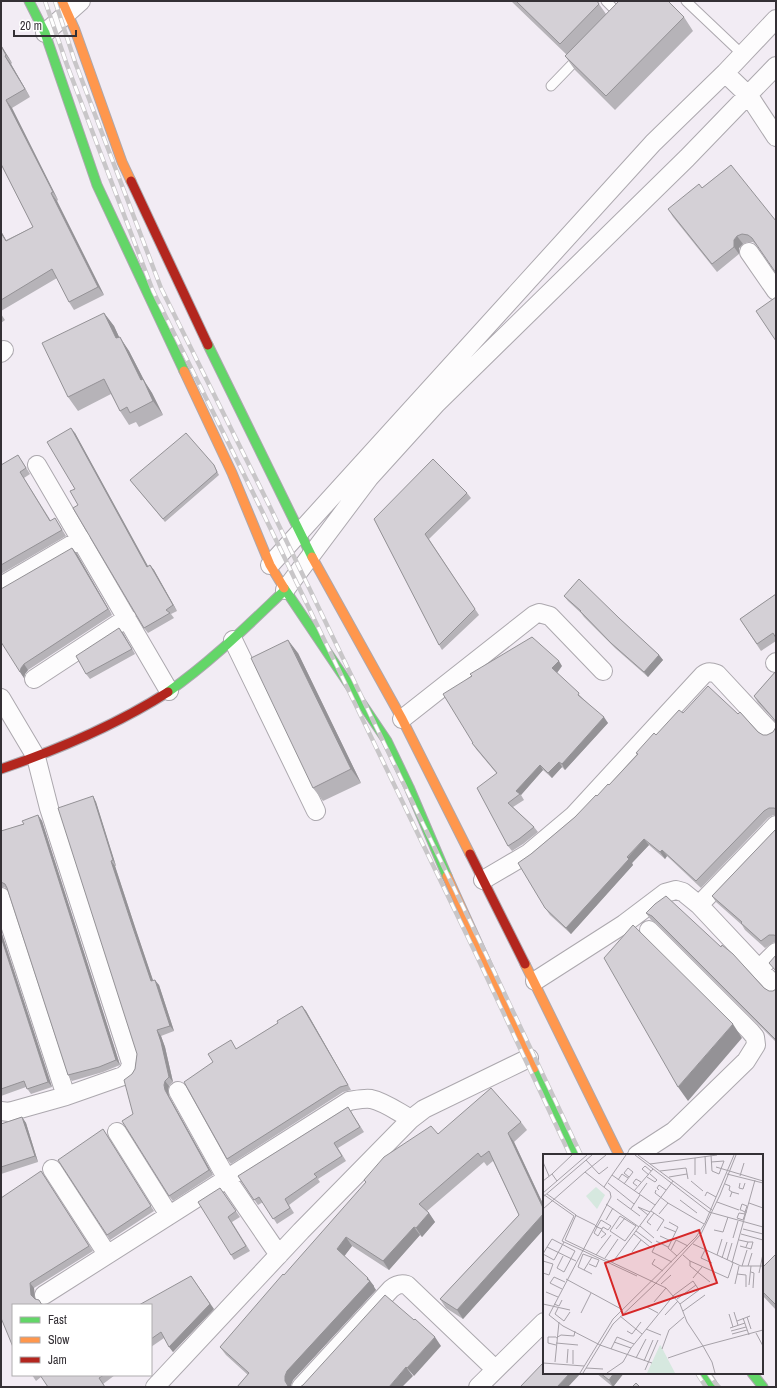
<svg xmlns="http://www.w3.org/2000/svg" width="777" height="1388" viewBox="0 0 777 1388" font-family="'Archivo Narrow',sans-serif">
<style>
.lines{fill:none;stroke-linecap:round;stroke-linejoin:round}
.lane-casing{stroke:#aca8ae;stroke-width:11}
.street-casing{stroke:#aca8ae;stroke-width:20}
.fast-casing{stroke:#aca8ae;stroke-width:11}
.slow-casing{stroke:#aca8ae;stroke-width:11}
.jam-casing{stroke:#aca8ae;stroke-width:11}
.lane{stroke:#fdfcfd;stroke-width:9}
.street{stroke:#fdfcfd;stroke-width:18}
.fast{stroke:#63d668;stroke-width:9}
.slow{stroke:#ff974d;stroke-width:9}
.jam{stroke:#b3261e;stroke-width:9}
.rail-casing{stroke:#c8c6c8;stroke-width:4.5}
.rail{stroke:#fff;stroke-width:3;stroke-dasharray:9;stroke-linecap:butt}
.wall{fill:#b6b3b8}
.shaded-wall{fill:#949296}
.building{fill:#d4d0d6;stroke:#949296}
.inset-road{fill:none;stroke:#a6a1a8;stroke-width:1}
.view{fill:#d62828;fill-opacity:0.15;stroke:#d62828;stroke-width:2}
.inset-edge{fill:none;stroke:#343035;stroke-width:2}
</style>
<rect width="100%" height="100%" fill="#f2ecf4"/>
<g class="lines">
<defs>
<path id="lane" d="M606 1 619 14
M686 1 743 55
M551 86 579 57"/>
<path id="street" d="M45 33 81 1
M725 73 749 96 776 137
M749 252 776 291
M1 353 4 350
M37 465 169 691
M270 565 653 143 725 73 776 19
M1 586 81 539
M285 590 369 478 437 403 687 158 776 66
M233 640 316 811
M775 663 776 662
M34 679 127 618
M1 698 36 757 49 808 131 1063 129 1071 123 1076 66 1096 9 1112 1 1111
M402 719 534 615 539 613 550 616 603 671
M483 880 529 853 573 816 703 675C708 671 711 672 717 674L770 731
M1 897 66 1096
M699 905 776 825
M759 969 776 952
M535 981 624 924 665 893 676 890 683 892 699 905 776 987
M178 1091 227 1179 279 1255
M117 1132 169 1215
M637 1155 674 1131 746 1061 756 1045 755 1037 750 1031 649 930
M52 1169 107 1254
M44 1295 349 1101C356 1100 364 1098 371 1099 385 1102 398 1112 411 1119
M155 1387 301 1231 411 1119 424 1109 529 1058
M301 1387 391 1289C396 1285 400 1283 407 1285L495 1369
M478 1387 544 1322"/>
<path id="fast" d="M29 1 45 33 97 185 184 371
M208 345 312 557
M284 588 387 741 409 787 447 876
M168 692C211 662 247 626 285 590
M534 1068 577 1155
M705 1373 714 1387
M752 1373 763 1387"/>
<path id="slow" d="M62 1 75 30 122 162 131 181
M184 371 232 473 270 565 284 588
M312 557 402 719 470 854
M447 876 534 1068
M525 964 619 1155"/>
<path id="jam" d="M131 181 208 345
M1 769C60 749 116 725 168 692
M470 854 525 964"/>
</defs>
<use href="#lane" class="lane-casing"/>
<use href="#street" class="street-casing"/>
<use href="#fast" class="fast-casing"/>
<use href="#slow" class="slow-casing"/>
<use href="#jam" class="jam-casing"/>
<use href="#lane" class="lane"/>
<use href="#street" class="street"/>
<use href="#fast" class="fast"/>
<use href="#slow" class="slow"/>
<use href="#jam" class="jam"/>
<defs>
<path id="rail" d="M45 1 67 65 153 291 262 511 474 950 570 1155
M55 1 75 62 161 288 270 507 482 946 581 1155
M697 1373 706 1387
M708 1373 715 1383 719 1387"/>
</defs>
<use href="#rail" class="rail-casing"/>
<use href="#rail" class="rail"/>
</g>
<path class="wall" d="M511 1H597L599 4 606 14 684 17 693 31 615 110 575 70 565 56 567 55Z
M1 45 12 63 11 64 30 97 12 108 58 200 57 201 104 295 74 310 69 302 57 278 1 311V231L6 240 33 227 1 164Z
M731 165 757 246 753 242H748L743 244 739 248V254L717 272 673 217 668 209 702 188Z
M104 313 114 326 119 337 129 351 145 382 152 393 163 415 139 427 136 422 129 425 120 411 111 394 78 411 68 397Z
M1 314 5 320 1 323Z
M75 433 148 566 150 565 154 570 177 611 171 614 174 618 148 633 144 628 78 505 75 489Z
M22 461 30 474 24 478 51 521 55 518 66 536 1 574V465Z
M214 465 219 475 165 522 130 480Z
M467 493 471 498 429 539 479 615 442 650 439 645 374 519Z
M72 548 77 554 112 615 28 670 25 674 24 678 20 672Z
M776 594V641L761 651 740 619Z
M564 596 619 618 659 655 663 660 648 677 615 648 584 617 581 613 568 601Z
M123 633 135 654 90 679 86 674Z
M298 653 361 783 323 801 313 788Z
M562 666 557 673 608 723 565 770 562 767 552 778 543 770 521 795 524 800 513 807 534 827 538 832 523 844 512 851 508 846 497 774 476 749 472 743Z
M776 671V815H773L768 818 701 888 667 856 665 859 649 845 632 863 633 865 571 934 550 915 545 908 531 854 575 817 597 796 609 785 637 754 636 753 656 735 683 713 738 714 758 732 763 735H767L773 732 776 727 775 721 758 703 754 696Z
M93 796 96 802 116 866H115L136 930 153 981 159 985 174 1031 161 1036 165 1047 173 1082 169 1086 168 1090 169 1096 213 1175 173 1201 169 1196 133 1114 132 1074 135 1069 137 1054Z
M38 815 42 821 120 1065 103 1072 72 1081 68 1075 7 889 4 887H1V831L24 824Z
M776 829V942H774L765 948 745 930 742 925 716 902 712 896Z
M655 904 764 988 769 991H773L776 989V1042L656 923 651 920 646 913Z
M1 931 52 1087 31 1094 26 1087 1 1096Z
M302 1006 306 1011 351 1090 343 1092 231 1164 227 1159 237 1049 278 1023Z
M348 1107 364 1132 338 1148 346 1161 318 1179 320 1182 289 1205 294 1213 277 1224 263 1202 258 1205 238 1176Z
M22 1117 26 1123 38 1162 1 1174V1124Z
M521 1122 527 1130 514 1142 544 1206V1229L463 1319 446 1308 440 1299 519 1215 493 1161 487 1166 484 1162 427 1211 429 1213 435 1222 422 1237 420 1235 389 1270 352 1246 344 1256 374 1286V1287L376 1290 293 1380 291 1385V1387H237L248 1375 226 1355 220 1347 366 1183 364 1180 438 1134Z
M103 1129 154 1211 110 1240 107 1235Z
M41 1171 93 1251 34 1288 35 1298 1 1318Z
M220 1188 240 1217 232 1222 250 1251 234 1260 231 1255Z
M776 1254V1310L762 1295V1268Z
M151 1305 214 1309 173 1352 164 1338 151 1347Z
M596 1373H624L613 1387Z
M32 1375H115L103 1384 41 1377 36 1381Z"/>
<path class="shaded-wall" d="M1 45 12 63 6 55 1 46Z
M5 56 11 64 30 97 25 89Z
M6 100 12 108 58 200 53 192Z
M51 193 57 201 104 295 98 287Z
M1 231 11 249 1 233Z
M737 236 743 244 739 248V254L734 247V240Z
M104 313 114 326 126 352 116 338Z
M120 337 129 351 145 382 152 393 163 415 153 401 141 380Z
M71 428 75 433 151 572 147 567Z
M72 548 77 554 112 615 108 609Z
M150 565 154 570 177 611 173 605Z
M119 628 123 633 135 654 132 649Z
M288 640 298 653 361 783 351 769Z
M659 655 663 660 648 677 644 672Z
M559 661 562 666 556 674 552 668Z
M24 664 28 670 25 674 24 678 20 672 21 668Z
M604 717 608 723 565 770 562 764Z
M559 762 562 767 552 778 548 773Z
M540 765 543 770 521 795 516 791Z
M93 796 96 802 116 866 113 860Z
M38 815 42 821 120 1065 116 1060Z
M644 839 649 845 632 863 633 865 571 934 566 928Z
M662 850 667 856 665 859 660 852Z
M111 861 115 866 136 930 155 986 151 981 132 925Z
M1 931 52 1087 48 1082 1 937Z
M155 980 159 985 174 1031 170 1026Z
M302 1006 306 1011 351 1090 348 1085Z
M733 1024 742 1038 688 1101 678 1087Z
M157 1030 161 1036 165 1047 173 1082 169 1077Z
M165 1081 169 1086 168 1090 169 1096 213 1175 209 1170 165 1090 164 1085Z
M22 1117 26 1123 38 1162 35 1156Z
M508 1133 514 1142 544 1206V1210Z
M429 1213 435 1222 422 1237 416 1228Z
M544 1213V1229L463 1319 457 1310Z
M414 1227 420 1235 389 1270 383 1261Z
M346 1237 352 1246 343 1258 337 1249Z
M191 1276 214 1309 173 1352 169 1347Z
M368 1278 374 1286V1287L376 1290 293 1380 291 1385V1387H288L285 1381V1376L287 1371Z
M30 1283 34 1288 35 1300 31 1295Z
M435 1337 441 1346 414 1376 407 1368Z
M406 1367 413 1376 402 1387H389Z
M570 1373H581L568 1387H557Z
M614 1373H624L613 1387 609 1380Z"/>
<path class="building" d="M516 1H597L599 4 560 44Z
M619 1H668L684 17 606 96 565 56Z
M1 46 6 55 5 56 25 89 6 100 53 192 51 193 98 287 69 302 52 269 1 300V233L6 241 33 227 1 164Z
M731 165 776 221V273L752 238 748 235 742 234 737 236 734 240V247L712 264 668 209 699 184 702 188Z
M776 297V341L756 311Z
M104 313 116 338 120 337 141 380 143 379 153 401 130 413 127 407 120 411 104 379 68 397 42 343Z
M71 428 147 567 150 565 173 605 166 610 170 613 144 628 73 508 78 505 70 491 75 489 47 442Z
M186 433 214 465 217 472 163 519 130 480Z
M18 455 26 468 20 472 50 521 55 518 62 530 1 565V465Z
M433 459 467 493 425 534 475 609 439 645 374 519Z
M72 548 108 609 24 664 21 668 20 672 1 642V589Z
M579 579 619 618 659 655 644 672 611 643 580 611H581L564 596Z
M776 594V638L773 633 757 644 740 619Z
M119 628 132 649 86 674 76 656Z
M532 637 559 661 552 668 579 693 578 695 604 717 562 764 559 762 548 773 540 765 516 791 520 794 508 803 534 827 519 839 508 846 477 788 497 773 472 743H473L443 694 472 676 470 674Z
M288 640 351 769 313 788 251 658Z
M776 671V809L774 808H769L764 811 696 881 662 850 660 852 644 839 627 857 629 859 566 928 545 908 518 863 531 854 575 817 596 795 597 796 608 784 609 785 638 754 636 753 654 733 656 735 679 710 683 713 708 686 738 714 740 712 758 732 763 735H767L773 732 776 727V722L773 718 754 696Z
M93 796 113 860 111 861 132 925 151 981 155 980 170 1026 157 1030 161 1042 169 1077 165 1081 164 1085 165 1090 209 1170 169 1196 122 1121 133 1114 124 1080 132 1074 135 1069 137 1054 58 808Z
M38 815 116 1060 99 1067 68 1075 7 888 5 884 1 882V831L24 824 22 821Z
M776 829V936L774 935H769L761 941 741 923 742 922 712 896Z
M666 896 721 947 722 945 733 954 764 988 769 991H773L776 989V1040L652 916 646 913 655 904Z
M633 925 733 1024 678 1087 604 958Z
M1 937 48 1082 27 1089 24 1081 1 1089Z
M776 955V971L769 963Z
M302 1006 348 1085 340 1087 227 1159 184 1082 213 1062 208 1054 231 1040 236 1049 278 1023 277 1021Z
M491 1088 521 1122 508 1133 544 1210V1213L457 1310 440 1299 519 1215 489 1151 481 1157 478 1153 419 1204 429 1213 416 1228 414 1227 383 1261 346 1237 337 1249 368 1278 367 1279 370 1281 287 1371 285 1376V1381L288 1386 290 1387H237L249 1373 220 1347 283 1274 284 1275 366 1182 364 1180 384 1157 431 1126 438 1134Z
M348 1107 360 1127 334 1143 342 1156 314 1174 317 1177 285 1199 290 1208 273 1219 259 1197 254 1200 238 1176Z
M22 1117 35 1156 1 1167V1124Z
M103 1129 151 1206 107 1235 58 1160Z
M41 1171 89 1246 30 1283 31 1295 35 1299 39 1300 42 1305H13V1347L1 1318V1198Z
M220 1188 236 1211 228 1217 246 1246 231 1255 198 1202Z
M776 1254V1305L762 1291V1268Z
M191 1276 210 1304 169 1347 161 1332 151 1339V1305H139Z
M385 1295 414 1320 415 1319 435 1337 407 1368 406 1367 389 1387H300L303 1385Z
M544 1362V1373H570L557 1387H520Z
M600 1373H614L609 1380Z
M40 1375H104L99 1378 105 1387H48Z
M636 1383 640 1387H632Z"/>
<g transform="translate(543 1154)">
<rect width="220" height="220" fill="#f2ecf4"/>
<path d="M53 33 62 41 54 55 43 42ZM117 191 118 192 132 219H104Z" fill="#d6e8df"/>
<path class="inset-road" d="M63 1 42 18 67 38 68 43 6 161 20 172 57 191 109 209M83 1 69 21 112 51M92 1 166 58 220 73M95 1 169 56M168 1 169 17 176 20 181 7 168 8M162 2 163 20M152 4V21M43 6 56 20 65 13M0 8 6 22M107 10 174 1M173 13 220 27M117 17 143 14 145 25M9 20 29 1M184 20 220 29M106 21 99 15 102 12 108 17M197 22 201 9M104 23 112 28 114 26 107 20M126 23 144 20M75 26 79 20 85 24M0 27 9 20 14 27M148 27 160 37M65 29 91 50M197 29 196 34 200 35 202 29M81 30 90 18 85 14 81 19 86 23M182 30 187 32 186 36 189 38M94 32 90 29 93 25 98 28M61 33 69 21M113 36 112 39 125 49 161 70M116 36 114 34 116 31 123 36M91 37 110 15M0 39 44 1M0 40 31 62 19 87 94 122M4 40 33 61 22 86 123 134 137 150 144 168 160 192 220 176M96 40 104 29M162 42 164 38 173 43M0 43 49 1M187 43 189 38 196 40M74 45 97 62M137 46 154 59M174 48 196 56M206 49 220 54M63 50 96 73M0 55 42 18M88 55 97 41M108 57 121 66 114 77M116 60 125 49M32 61 52 71M105 61 95 53 107 58M203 61 202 60 196 59 194 64 200 66 202 60V58L204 52 199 50 197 56H198L202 58H204M77 62 93 72 82 87 67 77ZM63 66 70 54M126 68 135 73 125 94 134 102M52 71 54 73 59 75 55 82 51 79 54 73 58 66 68 72 65 76 60 73 59 75M108 71 104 68 111 59M97 72 111 84M121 73 133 78M73 75 82 64M200 75 220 80M171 76 180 78 185 63M93 77 109 89M91 80 107 93M198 80 220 86M117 82 128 87M58 84 63 80 58 76M190 84 195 67M196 86 205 88 203 93M113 87 125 93M150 90 198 112H220M112 92 109 98 129 108M197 92 208 95 210 88H205M4 93 9 85 32 97 21 118 14 114 20 102M128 96 133 86 145 92M162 96 158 104 169 109M89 98 98 86M0 100 4 93 33 107M0 100 11 106 21 88M53 101 68 81M140 101 147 107 185 124 190 109M174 101 179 85M62 104 75 85M179 104 184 88M112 105 109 110 120 117M184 106 189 89M0 107 10 110 6 121 0 119M147 107V112L167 128M69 109 130 27M189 109 212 26M46 110 53 113 56 106 40 100 35 113 49 120M199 112 204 96M205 112 209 99M41 116 49 103M208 118 211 119 210 134M216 119 220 100M194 120 203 121V133M150 124 159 113M23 125 80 156M118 130 128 121M192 130 196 112M206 131 208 112M19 135 7 129 11 123 22 128M3 138 15 143M134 145 153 131M111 148 123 134M0 150 27 156M11 150 16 152 19 146M104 153 115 159M15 154 12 160 21 167 27 158M140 157 162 141M191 158 195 171M38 159 48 139M186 160 190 173M122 161 135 147M77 162 99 180M204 163 208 175M200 164 206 181M194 167 207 162M187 174 202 169M103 175 118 181M84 177 89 180 98 168M188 177 203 173M213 179 220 192M189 180 204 176M13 184 18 181 31 182 32 177M71 188 88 194M13 189 35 191M13 191 5 189V183H13M68 195 74 183 91 190M119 195 126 176 141 163M93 204 103 185M125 204 160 192 169 208 172 219M101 207 110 186M12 208 16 168M0 209 41 212M24 209 25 195M30 210V196M43 214 60 215M102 216 115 186M37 219 70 165 153 83 162 69 191 1M40 219 70 170 112 130 158 80 177 41 193 1M64 219 80 208 88 194 131 141 150 127 156 136 137 150"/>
<path class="view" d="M156 76 174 129 80 161 62 109Z"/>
<rect width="220" height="220" class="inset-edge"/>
</g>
<rect width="777" height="1388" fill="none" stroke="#343035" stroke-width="4"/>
<rect x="12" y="1304" width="140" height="72" fill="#ffffff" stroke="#aeacae"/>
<rect x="20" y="1317" width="20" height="6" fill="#63d668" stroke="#aeacae"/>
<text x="48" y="1324" font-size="12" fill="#343035">Fast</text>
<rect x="20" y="1337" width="20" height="6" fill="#ff974d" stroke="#aeacae"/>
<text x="48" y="1344" font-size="12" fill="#343035">Slow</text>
<rect x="20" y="1357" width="20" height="6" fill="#b3261e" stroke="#aeacae"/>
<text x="48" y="1364" font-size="12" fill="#343035">Jam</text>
<path d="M14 30v6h62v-6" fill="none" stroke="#343035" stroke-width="2"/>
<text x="20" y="30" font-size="12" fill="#343035" stroke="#ffffff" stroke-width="3" paint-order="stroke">20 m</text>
</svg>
